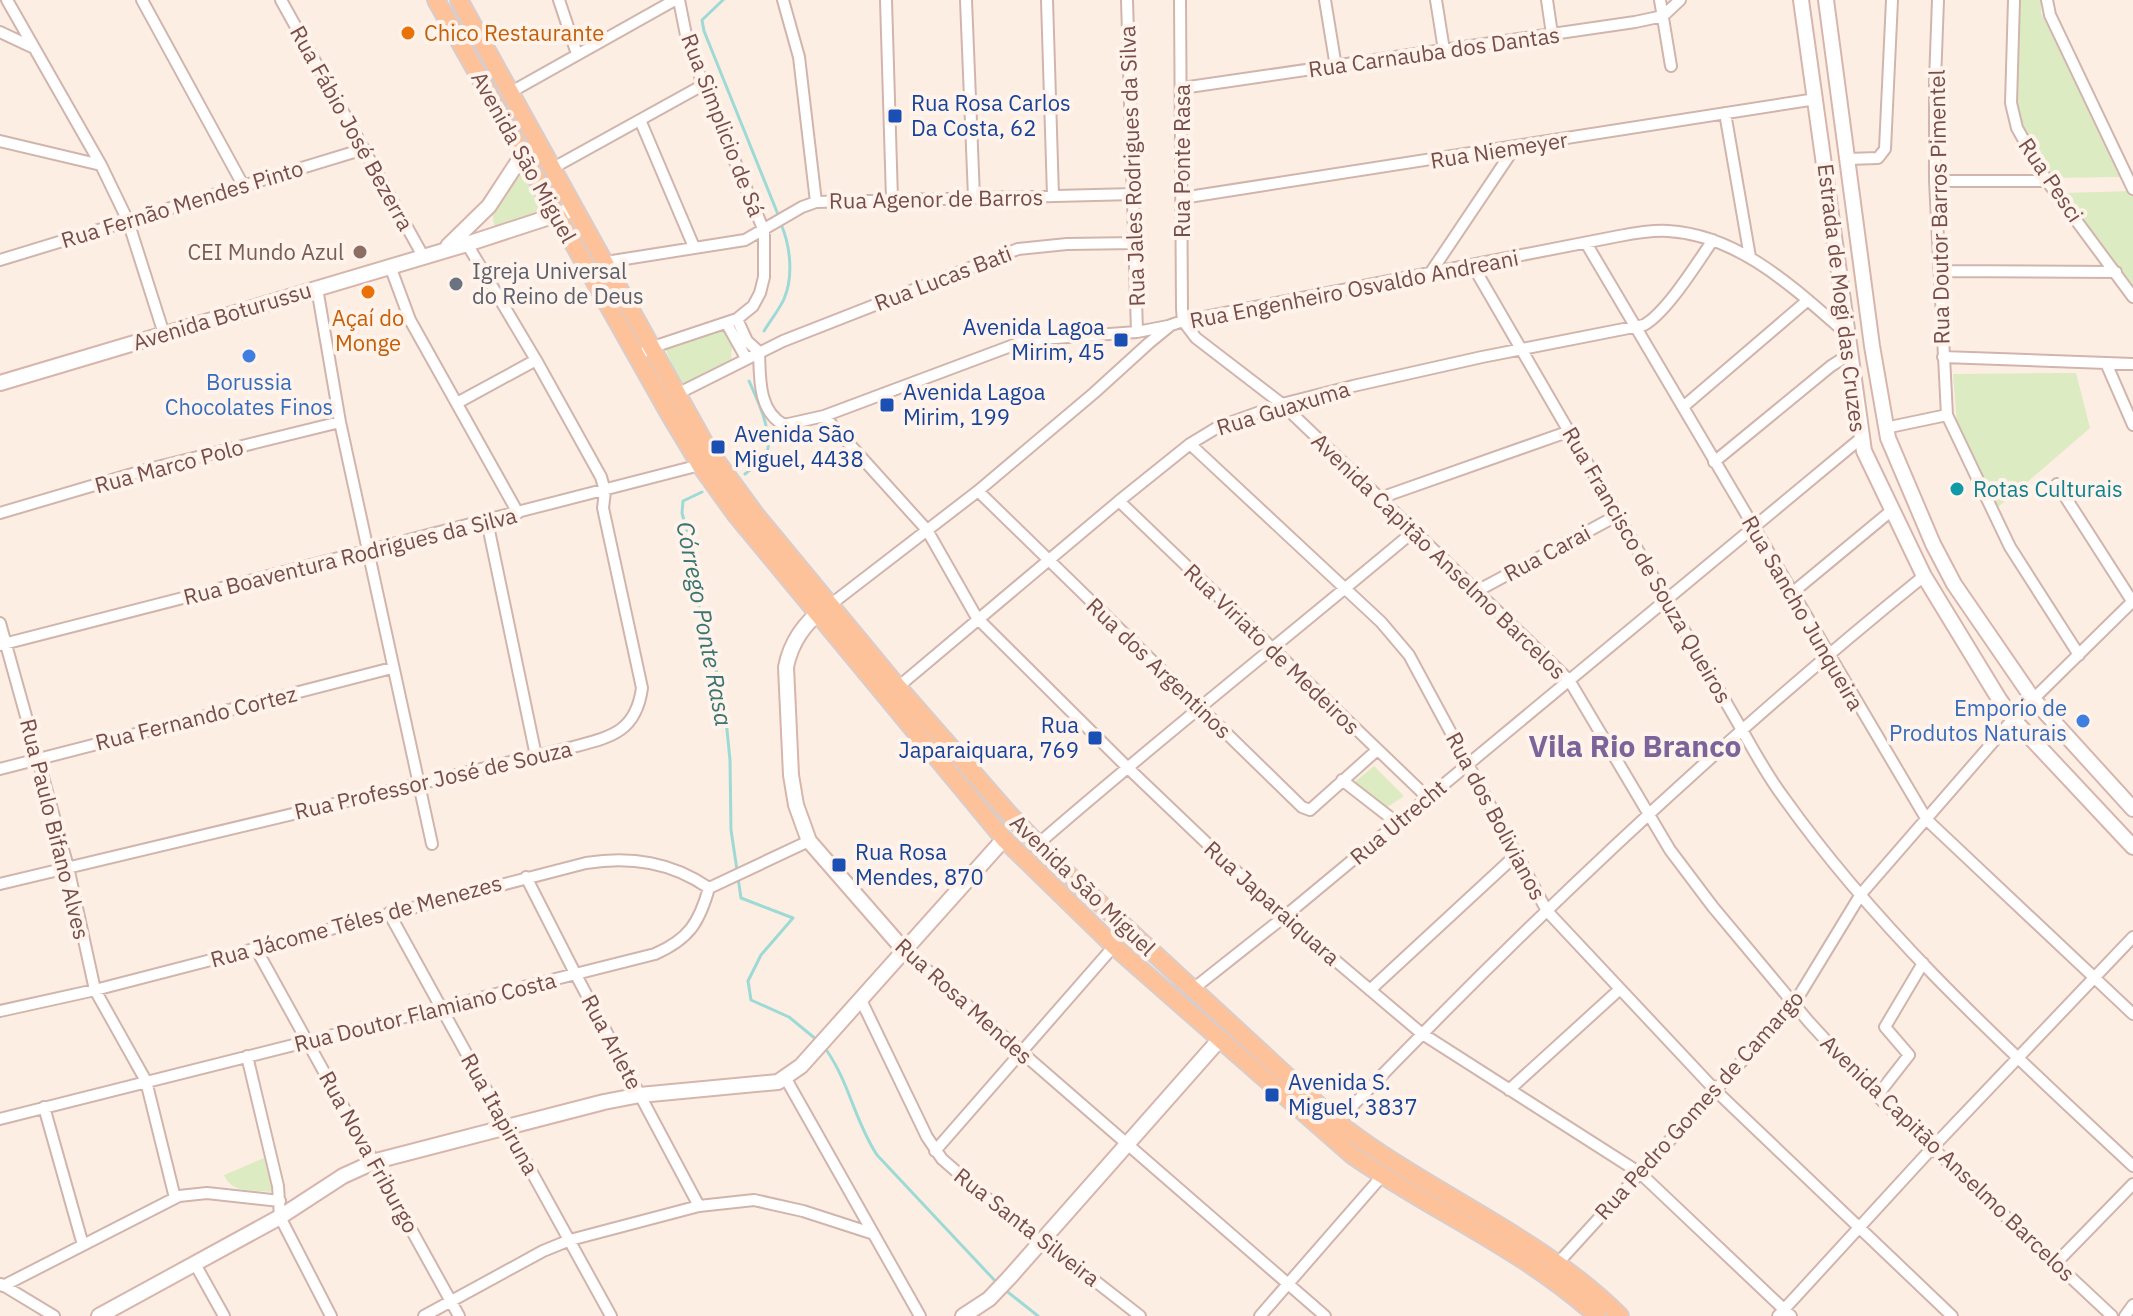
<svg xmlns="http://www.w3.org/2000/svg" width="2133" height="1316" viewBox="0 0 2133 1316" font-family="'IBM Plex Sans',sans-serif">
<style>
.green{fill:#dcebc2}
.lines{fill:none;stroke-linecap:round;stroke-linejoin:round}
.stream{stroke:#9edad5;stroke-width:3}
.street-casing{stroke:#d1b5ad;stroke-width:14}
.secondary-casing{stroke:#d7b5ac;stroke-width:18}
.primary-casing{stroke:#d9cdcc;stroke-width:20}
.street{stroke:#fff;stroke-width:10}
.secondary{stroke:#fff;stroke-width:14}
.primary{stroke:#fec29b;stroke-width:16}
.food-dot{fill:#e8710a;stroke:#fff3eb;stroke-width:3}
.transit-dot{fill:#1a4fb4;stroke:#fff3eb;stroke-width:3}
.education-dot{fill:#8d6e63;stroke:#fff3eb;stroke-width:3}
.worship-dot{fill:#6b7280;stroke:#fff3eb;stroke-width:3}
.shop-dot{fill:#3f7fe0;stroke:#fff3eb;stroke-width:3}
.culture-dot{fill:#0f9aa8;stroke:#fff3eb;stroke-width:3}
.labels{text-anchor:middle;stroke-width:8;stroke-linejoin:round;paint-order:stroke}
.food-label{font-size:22px;fill:#c56008;stroke:#fff3eb;text-anchor:start}
.street-label{font-size:22px;fill:#774e49;stroke:#fff3eb}
.transit-label{font-size:22px;fill:#164399;stroke:#fff3eb;text-anchor:start}
.education-label{font-size:22px;fill:#785e54;stroke:#fff3eb;text-anchor:end}
.worship-label{font-size:22px;fill:#5b616d;stroke:#fff3eb;text-anchor:start}
.shop-label{font-size:22px;fill:#366cbe;stroke:#fff3eb}
.culture-label{font-size:22px;fill:#0d838f;stroke:#fff3eb;text-anchor:start}
.water-label{font-size:24px;font-style:italic;fill:#397571;stroke:#fff3eb}
.district-label{font-size:30px;font-weight:bold;fill:#7b649a;stroke:#fff3eb}
</style>
<rect width="100%" height="100%" fill="#fdeee4"/>
<path class="green" d="M2018 0H2041V13L2127 177 2049 178 2017 114Z
M522 160 552 213 503 230 494 225 492 211Z
M2133 191V288L2062 193Z
M724 329 732 342 731 360 682 387 665 348Z
M2076 373 2090 428 1997 508 1957 424 1953 374Z
M1374 766 1404 796 1383 810 1351 785Z
M264 1158 272 1189 270 1192C253 1190 231 1193 224 1175Z"/>
<g class="lines">
<path class="stream" d="M723 0 702 20 704 31 779 217
M764 331C770 321 779 310 784 299 794 276 790 245 781 224
M745 474C751 469 762 463 765 457 776 438 757 399 749 381
M702 492 683 501 682 513 689 540 693 584 724 700 730 760 731 830 737 870
M738 878 741 898 793 918 761 955 748 981 751 1000 789 1017 817 1040
M825 1048C850 1083 854 1120 877 1155L998 1284
M1004 1289 1038 1316"/>
<defs>
<path id="street" d="M7 0 101 165 128 221 164 334
M142 0 243 185
M281 0 423 256
M559 0 577 54
M783 0 799 57 816 202
M886 0 892 199
M966 0 974 197
M1047 0 1053 196
M1127 0 1137 332
M1180 0 1182 309 1183 321 1196 338 1282 404 1569 680 1670 850 1713 907 1809 1022 1877 1096 2112 1316
M1325 0 1336 67
M1436 0 1444 50
M1547 0 1552 34
M1660 0 1671 66
M1938 0 1935 81V181L1947 415 2010 547 2079 655
M2014 0 2011 103 2017 128 2047 181 2133 297
M2047 0 2050 15 2133 189
M0 32 34 48
M1182 88 1635 22 1663 16 1680 0
M511 92 675 0
M1725 113 1750 257
M640 120 694 247
M0 141 101 165
M1847 159 1878 158 1885 149 1892 0
M553 168 703 85
M1935 181H2047
M1182 198 1816 99
M1586 243 1927 820 2133 1014
M0 260 364 149
M606 262 745 240 802 207 816 202 1134 194
M390 266 410 320 518 513
M1473 266 1742 730C1755 753 1768 777 1784 798 1882 936 2010 1051 2133 1166
M1940 271 2116 272
M1431 272 1515 147
M317 288 340 422 432 844
M737 319 747 341 759 352
M727 324 746 358
M759 352C760 378 758 411 784 425L824 416 1027 340 1137 332 1168 326
M637 356 653 347 737 319 753 306 760 293 764 277V231L703 85 686 35 679 0
M1943 357 2133 364
M2106 363 2133 425
M677 394 783 341 1018 249 1067 244 1136 243
M457 403 536 360
M1683 407 1808 300
M824 416 927 530 977 618 1127 767 1284 917 1421 1033 1640 1173 1791 1316
M1885 428 1947 415
M1190 444 1381 622 1409 655 1547 911 1715 1090 1952 1316
M1714 462 1831 366 1850 354
M2057 484 2132 601
M978 491 1302 807 1310 810 1376 751
M1380 498 1570 431
M1119 501 1427 797
M0 513 149 469 340 422
M487 521 536 756
M1477 591 1618 515
M1792 593 1891 511
M830 605 978 491 1094 393 1149 343 1171 325 1183 321 1619 236C1635 233 1652 230 1668 231 1740 235 1796 290 1848 335
M0 623 68 867 95 990 146 1081 175 1198
M0 645 700 465
M898 687 1119 501 1190 444 1218 427 1282 404 1353 386 1482 357 1644 325C1667 312 1697 263 1713 240
M0 769 392 668
M1342 780 1396 822
M1038 844C1161 737 1289 636 1414 531
M526 877 576 975 699 1206
M0 884 573 747C611 737 636 732 642 688L603 508 605 491 601 477 536 360 467 244
M389 913 611 1316
M255 947 459 1316
M904 950 1325 1316
M1193 989 1284 917 1860 439
M1370 990 1516 855
M861 1000 927 1137 942 1159 1019 1226 1081 1270 1140 1316
M0 1011 95 990 586 863C631 856 671 862 709 888
M247 1056 278 1186 280 1217 331 1316
M786 1079 920 1316
M1509 1090 1620 989
M1877 1096 1909 1055 1885 1027 1923 963
M44 1107 83 1245
M0 1119 655 954C689 939 699 923 709 888L809 841
M1337 1122C1521 929 1716 744 1924 576
M935 1151 1114 946
M1558 1263 1794 1004 1861 894 2013 719 2133 601
M2056 1263 2133 1184
M195 1264 224 1316
M1 1284 54 1316
M3 1286 179 1196 207 1193 280 1201
M424 1316 543 1251 570 1240 699 1206 754 1200 803 1211 871 1233
M1260 1316 1382 1176
M1778 1316 1933 1147 2133 937
M2125 1316 2133 1305"/>
<path id="secondary" d="M1801 0 1864 451 1924 576 1999 699 2013 719 2133 847
M1826 0 1872 346 1888 438 1933 544 1954 584 2033 699 2133 809
M448 246 489 206 523 154
M0 383 467 244 568 211
M826 607C805 622 791 642 786 667L791 775 796 805 809 841 904 950
M99 1316 280 1217 343 1176 376 1161 604 1102 640 1095 778 1082 801 1066 818 1047 1004 839
M963 1316 989 1299 1009 1278 1220 1039"/>
<path id="primary" d="M436 0 670 415 700 465 736 515 1004 839 1114 946 1352 1155C1432 1211 1525 1250 1597 1316
M459 0 709 451 755 514 898 687 1010 815 1055 862 1337 1122C1427 1193 1539 1235 1620 1316"/>
</defs>
<use href="#street" class="street-casing"/>
<use href="#secondary" class="secondary-casing"/>
<use href="#primary" class="primary-casing"/>
<use href="#street" class="street"/>
<use href="#secondary" class="secondary"/>
<use href="#primary" class="primary"/>
</g>
<g class="food-dot">
<circle cx="408" cy="33" r="8"/>
<circle cx="368" cy="292" r="8"/>
</g>
<g class="transit-dot">
<rect x="887" y="108" width="16" height="16" rx="4"/>
<rect x="1113" y="332" width="16" height="16" rx="4"/>
<rect x="879" y="397" width="16" height="16" rx="4"/>
<rect x="710" y="439" width="16" height="16" rx="4"/>
<rect x="1087" y="730" width="16" height="16" rx="4"/>
<rect x="831" y="857" width="16" height="16" rx="4"/>
<rect x="1264" y="1087" width="16" height="16" rx="4"/>
</g>
<circle class="education-dot" cx="360" cy="252" r="8"/>
<circle class="worship-dot" cx="456" cy="284" r="8"/>
<g class="shop-dot">
<circle cx="249" cy="356" r="8"/>
<circle cx="2083" cy="721" r="8"/>
</g>
<circle class="culture-dot" cx="1957" cy="489" r="8"/>
<g class="labels">
<g class="food-label">
<text x="424" y="41">Chico Restaurante</text>
<text x="368" y="326" text-anchor="middle">Açaí do<tspan x="368" dy="25">Monge</tspan></text>
</g>
<g class="street-label">
<text transform="translate(1434 52) rotate(-8)" y="8">Rua Carnauba dos Dantas</text>
<text transform="translate(723 125) rotate(69)" y="8">Rua Simplicio de Sá</text>
<text transform="translate(352 128) rotate(61)" y="8">Rua Fábio José Bezerra</text>
<text transform="translate(1499 150) rotate(-9)" y="8">Rua Niemeyer</text>
<text transform="translate(524 157) rotate(61)" y="8">Avenida São Miguel</text>
<text transform="translate(1182 161) rotate(-90)" y="8">Rua Ponte Rasa</text>
<text transform="translate(1132 166) rotate(-92)" y="8">Rua Jales Rodrigues da Silva</text>
<text transform="translate(2051 180) rotate(56)" y="8">Rua Pesci</text>
<text transform="translate(936 199) rotate(-1)" y="8">Rua Agenor de Barros</text>
<text transform="translate(182 204) rotate(-17)" y="8">Rua Fernão Mendes Pinto</text>
<text transform="translate(1939 207) rotate(-91)" y="8">Rua Doutor Barros Pimentel</text>
<text transform="translate(943 278) rotate(-21)" y="8">Rua Lucas Bati</text>
<text transform="translate(1354 289) rotate(-11)" y="8">Rua Engenheiro Osvaldo Andreani</text>
<text transform="translate(1842 298) rotate(83)" y="8">Estrada de Mogi das Cruzes</text>
<text transform="translate(222 316) rotate(-17)" y="8">Avenida Boturussu</text>
<text transform="translate(1283 408) rotate(-17)" y="8">Rua Guaxuma</text>
<text transform="translate(169 466) rotate(-15)" y="8">Rua Marco Polo</text>
<text transform="translate(1547 553) rotate(-28)" y="8">Rua Carai</text>
<text transform="translate(350 556) rotate(-14)" y="8">Rua Boaventura Rodrigues da Silva</text>
<text transform="translate(1439 556) rotate(44)" y="8">Avenida Capitão Anselmo Barcelos</text>
<text transform="translate(1647 565) rotate(60)" y="8">Rua Francisco de Souza Queiros</text>
<text transform="translate(1803 613) rotate(60)" y="8">Rua Sancho Junqueira</text>
<text transform="translate(1272 649) rotate(44)" y="8">Rua Viriato de Medeiros</text>
<text transform="translate(1159 668) rotate(44)" y="8">Rua dos Argentinos</text>
<text transform="translate(196 718) rotate(-14)" y="8">Rua Fernando Cortez</text>
<text transform="translate(433 780) rotate(-13)" y="8">Rua Professor José de Souza</text>
<text transform="translate(1496 816) rotate(62)" y="8">Rua dos Bolivianos</text>
<text transform="translate(1398 822) rotate(-40)" y="8">Rua Utrecht</text>
<text transform="translate(55 829) rotate(76)" y="8">Rua Paulo Bifano Alves</text>
<text transform="translate(1083 885) rotate(44)" y="8">Avenida São Miguel</text>
<text transform="translate(1272 903) rotate(42)" y="8">Rua Japaraiquara</text>
<text transform="translate(356 921) rotate(-15)" y="8">Rua Jácome Téles de Menezes</text>
<text transform="translate(964 1001) rotate(42)" y="8">Rua Rosa Mendes</text>
<text transform="translate(425 1012) rotate(-14)" y="8">Rua Doutor Flamiano Costa</text>
<text transform="translate(612 1042) rotate(62)" y="8">Rua Arlete</text>
<text transform="translate(1699 1105) rotate(-48)" y="8">Rua Pedro Gomes de Camargo</text>
<text transform="translate(500 1114) rotate(61)" y="8">Rua Itapiruna</text>
<text transform="translate(369 1152) rotate(61)" y="8">Rua Nova Friburgo</text>
<text transform="translate(1948 1158) rotate(44)" y="8">Avenida Capitão Anselmo Barcelos</text>
<text transform="translate(1027 1227) rotate(38)" y="8">Rua Santa Silveira</text>
</g>
<g class="transit-label">
<text x="911" y="111">Rua Rosa Carlos<tspan x="911" dy="25">Da Costa, 62</tspan></text>
<text x="1105" y="335" text-anchor="end">Avenida Lagoa<tspan x="1105" dy="25">Mirim, 45</tspan></text>
<text x="903" y="400">Avenida Lagoa<tspan x="903" dy="25">Mirim, 199</tspan></text>
<text x="734" y="442">Avenida São<tspan x="734" dy="25">Miguel, 4438</tspan></text>
<text x="1079" y="733" text-anchor="end">Rua<tspan x="1079" dy="25">Japaraiquara, 769</tspan></text>
<text x="855" y="860">Rua Rosa<tspan x="855" dy="25">Mendes, 870</tspan></text>
<text x="1288" y="1090">Avenida S.<tspan x="1288" dy="25">Miguel, 3837</tspan></text>
</g>
<g class="education-label">
<text x="344" y="260">CEI Mundo Azul</text>
</g>
<g class="worship-label">
<text x="472" y="279">Igreja Universal<tspan x="472" dy="25">do Reino de Deus</tspan></text>
</g>
<g class="shop-label">
<text x="249" y="390">Borussia<tspan x="249" dy="25">Chocolates Finos</tspan></text>
<text x="2067" y="716" text-anchor="end">Emporio de<tspan x="2067" dy="25">Produtos Naturais</tspan></text>
</g>
<g class="culture-label">
<text x="1973" y="497">Rotas Culturais</text>
</g>
<g class="water-label">
<text transform="translate(704 624) rotate(79)" y="8">Córrego Ponte Rasa</text>
</g>
<g class="district-label">
<text x="1635" y="757">Vila Rio Branco</text>
</g>
</g>
</svg>
